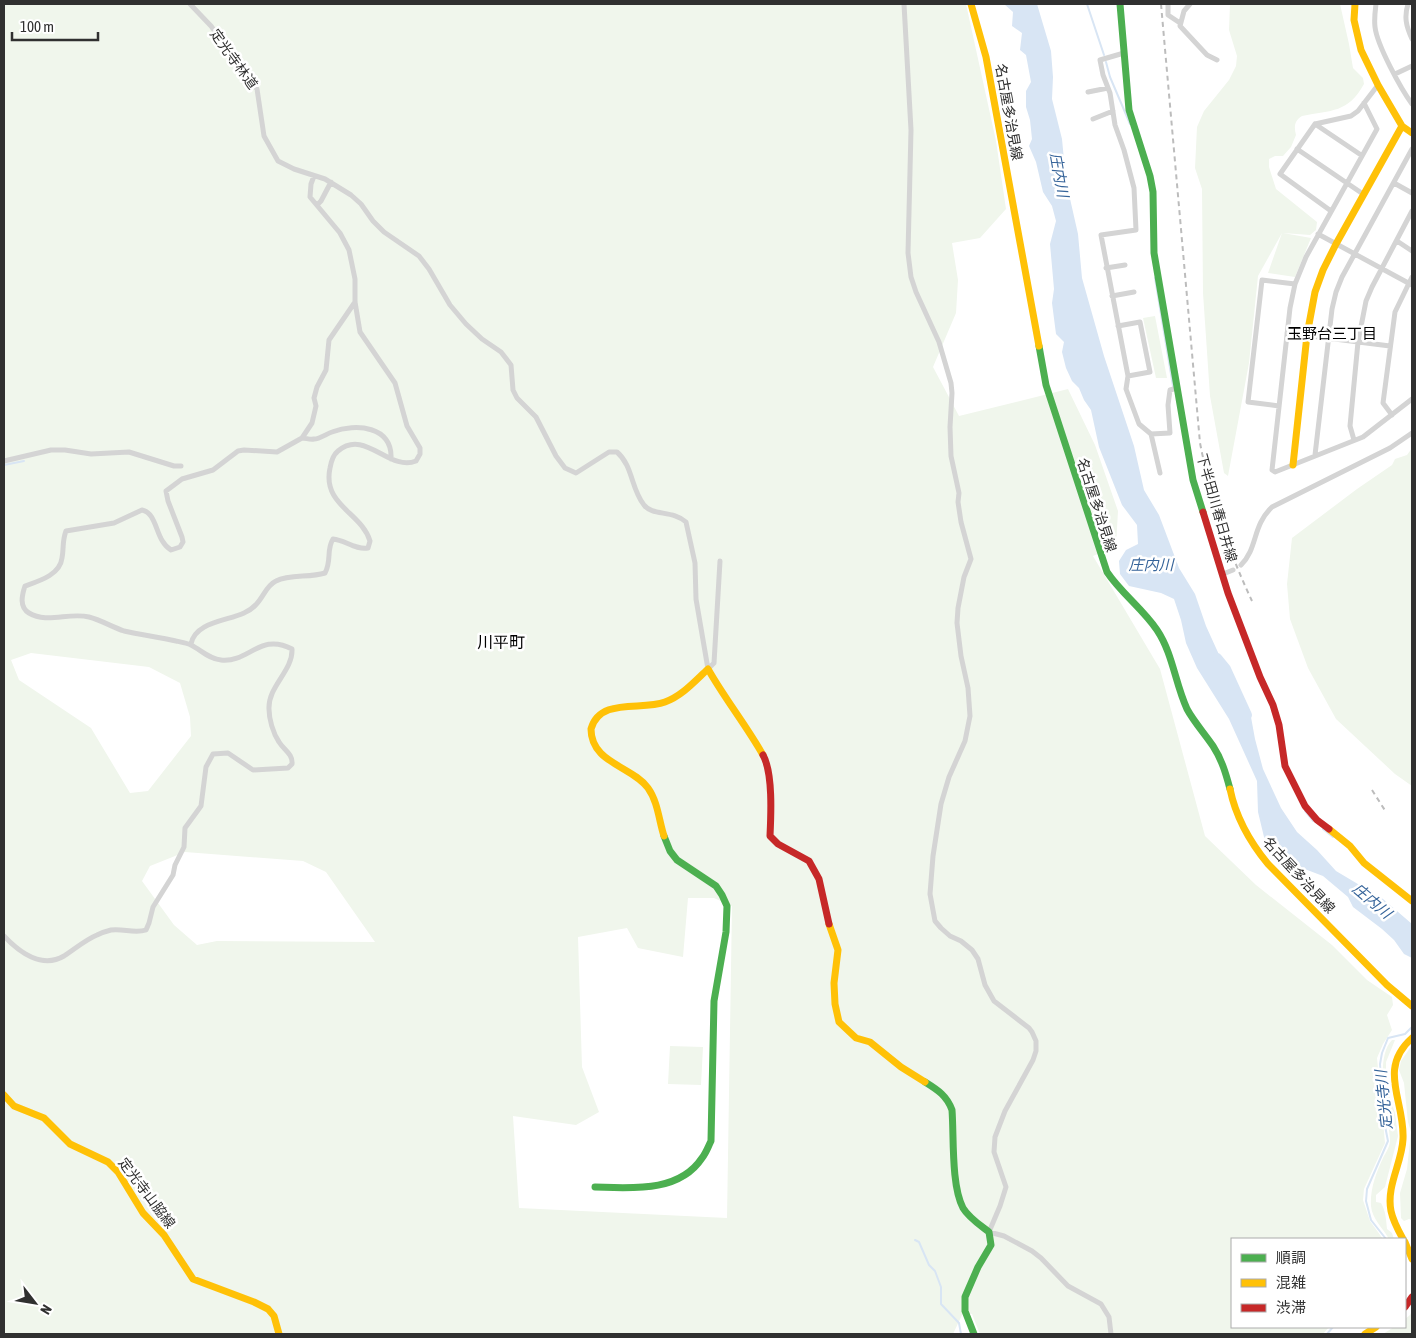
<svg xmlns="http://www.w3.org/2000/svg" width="1416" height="1338" viewBox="0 0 1416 1338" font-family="'Asap Condensed','Noto Sans JP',sans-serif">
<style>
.green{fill:#f0f6ec;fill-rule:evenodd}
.water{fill:#d8e5f4}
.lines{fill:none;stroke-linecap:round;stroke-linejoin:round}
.stream{stroke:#d8e5f4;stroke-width:2}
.river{stroke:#d8e5f4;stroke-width:10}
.street{stroke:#d4d4d4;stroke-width:5}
.fast{stroke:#4caf50;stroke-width:7}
.slow{stroke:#ffc107;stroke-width:7}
.jam{stroke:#c62828;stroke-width:7}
.rail{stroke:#bcbcbc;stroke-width:2;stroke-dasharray:5 4;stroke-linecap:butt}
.labels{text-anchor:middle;stroke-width:5;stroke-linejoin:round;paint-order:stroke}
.street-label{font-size:14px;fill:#303030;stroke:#fff}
.water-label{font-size:15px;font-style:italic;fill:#36649a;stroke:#fff}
.neighbourhood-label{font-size:15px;fill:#000;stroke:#fff}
.quarter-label{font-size:16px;fill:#000;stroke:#fff}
</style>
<rect width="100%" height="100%" fill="#fff"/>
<path class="green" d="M4 4H966L996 141 1006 209 980 238 952 243 958 280 956 313 933 367 959 416 1068 389 1095 445 1118 511 1116 546 1093 556 1160 669 1205 836 1256 885 1332 945 1367 980 1392 997 1393 1005 1387 1015 1392 1030 1383 1044 1377 1058 1385 1143 1364 1189 1363 1200 1370 1221 1383 1239H1232V1327H1329L1323 1334H980L972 1314 963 1313 953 1334H4ZM31 653 149 667 180 683 190 717 191 736 148 791 130 793 91 728 19 680 11 660ZM185 852 303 861 326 872 375 942 217 941 197 945 174 925 142 881 150 866ZM688 898H714L732 906 727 1218 519 1208 513 1116 576 1125 599 1112 582 1067 578 937 627 928 638 948 683 957Z
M1230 4H1340L1349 44 1353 68 1363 78 1364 84C1348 113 1332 110 1302 116 1294 121 1294 127 1296 135L1291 147 1283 156H1275L1269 159V167L1276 189 1317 222 1316 230 1310 235 1283 233 1311 238 1295 277 1268 273 1282 233 1258 276 1249 363 1228 476 1224 473 1210 396 1203 293 1202 189 1195 168 1197 127 1204 111 1229 80 1236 66 1237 56 1229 30Z
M1155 316 1167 378H1156L1143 318Z
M1412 448V786L1395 774 1336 719 1308 668 1290 619 1287 584 1292 538 1357 489 1392 465 1395 459 1407 455Z
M1392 1040H1395L1386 1062V1086L1395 1113 1398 1136 1385 1187 1376 1195V1202L1381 1203C1386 1212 1386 1219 1387 1229L1392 1233 1394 1239H1389C1383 1228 1372 1219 1371 1206 1370 1189 1376 1173 1383 1158 1386 1152 1390 1147 1390 1140 1389 1115 1373 1060 1392 1040Z
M1412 1045V1220L1409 1219 1404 1221 1401 1218 1400 1193 1407 1169 1411 1132 1408 1122 1404 1083 1399 1070 1401 1061Z
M670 1046 703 1047 701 1085 668 1084Z
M1412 1311V1334H1383L1394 1327H1405V1319L1410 1315Z"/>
<path class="water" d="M1004 4H1037L1051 51 1053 77 1052 99 1062 139 1066 181 1078 234 1082 278 1104 356 1134 446 1144 490 1159 515 1179 568 1195 594 1206 626 1236 692 1251 717 1255 739 1263 769 1281 808 1297 832 1317 850 1336 871 1383 899 1412 924V958L1404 954 1394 940 1382 929 1353 907 1348 897 1323 876 1302 868 1295 858 1287 856 1275 848 1264 837 1258 812 1257 781 1229 719 1197 668 1186 643 1181 620 1174 599 1161 593 1129 586 1120 574 1119 561 1126 550 1138 544 1137 525 1122 505 1099 447 1091 410 1084 400 1079 388 1072 381 1066 368 1062 352 1064 342 1056 334 1052 303 1054 289 1050 244 1056 221 1052 206 1043 192 1036 162 1029 146 1032 139 1030 120 1026 107V91L1031 82 1026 55 1020 50 1022 33 1012 26 1013 12Z"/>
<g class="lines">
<path class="stream" d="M1087 4 1104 55
M1106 62 1110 77 1130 124
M1155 278 1173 386
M4 465 24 461
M1305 811 1313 821
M1323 829 1333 837
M1386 1239 1371 1220 1366 1201 1367 1189 1388 1141 1383 1116 1380 1064 1382 1053 1388 1038 1405 1034 1412 1027
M915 1240 919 1242 929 1265 935 1271 941 1287V1304L959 1323 961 1334
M1327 1334 1333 1327"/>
<path class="river" d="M1217 658 1226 669 1247 715"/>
<path class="street" d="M190 4 211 26 257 89 264 136 278 161 294 169 325 179 351 195 361 204 373 221 384 232 419 256 429 269 450 305 466 324 482 339 501 352 511 365 513 390 517 398 536 417 556 456 565 468 576 473 609 452H617C633 466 631 489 644 505 652 516 673 510 686 522L695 563 696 599 708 669
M904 4 911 130 908 253 911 277 916 292 939 342 951 383 952 393 950 427 951 456 959 493 958 502 961 522 971 559 964 577 958 608 957 623 961 656 968 688 970 716 965 741 949 777 941 804 933 856 930 894 935 921 941 928 950 936 961 941 972 950 978 959 985 985 994 1001 1029 1028 1032 1032 1036 1041V1051L1033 1060 1005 1111 995 1137 994 1152 1006 1187 1000 1206 989 1232 1004 1236 1032 1251 1041 1258 1068 1286 1101 1304 1109 1317 1111 1334
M1168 4V15L1180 23
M1190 4 1184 11 1180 26 1207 55 1217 60
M1376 4C1375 12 1374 19 1375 27 1377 45 1401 89 1412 104
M1408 4C1404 17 1406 26 1412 39
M1124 53 1100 60 1103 75 1110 93 1115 125 1124 150 1134 188 1136 230 1101 235 1128 376 1126 389 1139 424 1151 434 1160 473
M1395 74 1412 66
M1088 92 1108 88
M1364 103 1377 129 1306 257 1295 284 1290 308 1272 470 1275 472 1363 437 1412 399
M1093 119 1113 111
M1315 124 1361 155
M1297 149 1363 194
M1394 183 1412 193
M317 205 321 201 331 182
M1331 211 1280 174 1315 124 1351 116 1358 111 1378 85
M1318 234 1412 285
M1397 241 1412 251
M1106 268 1125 265
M1112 296 1134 292
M1118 326 1140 322 1150 372 1128 376
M1287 333 1390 346
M1279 406 1248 402 1262 280 1295 284
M1392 415 1383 403 1395 312 1412 277
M1151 434 1170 433 1168 405 1170 390 1177 388
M302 438C306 438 310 440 314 439 320 439 326 434 332 432 356 423 393 426 391 459
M1354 440 1350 426 1358 342 1366 301 1372 287 1412 211
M1315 455 1332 309 1336 292 1342 277 1412 149
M4 461 51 450H65L91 454 129 452 174 466H181
M1241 565C1258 548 1252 526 1272 507L1390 448 1412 433
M1223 574 1233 570
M191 644C195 622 227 621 244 613 263 605 263 587 276 581 290 574 309 578 325 573 332 560 326 550 333 539 345 540 355 550 368 548L370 541C362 513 322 505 330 468 331 462 333 455 338 451 365 428 389 472 416 461L420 454V448L407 426 395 383 360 332 355 302V279L349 250 340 233 310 197 311 184 314 176
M708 669 714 663 720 561
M4 936C19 952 42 969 64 956 75 949 85 940 97 935 101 933 107 931 111 930 123 928 134 934 146 930L149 923 153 907 173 875 175 865 184 847 185 828 201 806 206 767 213 754 228 753 253 770 288 768 292 764C293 754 284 750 279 742 273 733 269 719 269 709 268 686 293 671 292 649 260 632 249 663 221 660 209 659 201 650 191 645 187 643 181 642 176 641 159 637 141 635 124 631 112 627 101 620 89 617 69 612 47 624 29 613 19 607 22 595 25 586 39 581 60 575 62 558 64 548 62 541 66 531L114 523 142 510C158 513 155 541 171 550L180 547 183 542 182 537 168 501 166 491 182 479 213 470 238 451 244 450 277 452 302 438 312 423 316 406 314 398 317 387 326 370 329 340 355 302"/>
<path class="fast" d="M1120 4 1129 110 1150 176 1153 192 1154 253 1193 480 1203 512
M1039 346 1046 385 1107 572C1121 593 1143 609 1157 630 1173 654 1175 683 1187 709 1194 722 1205 734 1213 746 1222 760 1226 774 1230 789
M925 1082C938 1090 947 1096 952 1110 954 1136 951 1185 963 1208 969 1218 980 1225 989 1232L991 1245 978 1267 965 1297V1311L974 1334
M595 1187C631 1188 679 1193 702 1158 706 1153 708 1147 711 1141L714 1001 726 932 727 906 722 895 716 886 677 860 670 851 664 836"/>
<path class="slow" d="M971 4 986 57 1039 346
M1355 4 1354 20 1361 50 1378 85 1402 126 1412 133
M1293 465 1307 335 1315 292 1323 270 1336 244 1402 126
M1230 789C1236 818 1249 841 1268 864L1387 985 1412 1006
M1329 829 1350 846 1364 863 1412 901
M664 836C659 821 658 802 648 788 632 766 591 763 591 729 600 697 641 711 665 702 682 696 695 681 708 669 725 699 746 725 763 755
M829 924 838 950 834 983 835 1004 839 1022 856 1038 870 1042 901 1067 925 1082
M4 1095 14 1106 44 1118 70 1144 108 1162 118 1172 143 1213 164 1235 193 1279 254 1302 268 1309 274 1316 279 1334
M1403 1239C1398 1230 1393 1221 1391 1211 1386 1186 1402 1163 1403 1139 1405 1101 1377 1069 1412 1038
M1405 1242 1412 1259
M1365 1334 1376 1327"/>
<path class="jam" d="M1203 512 1228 593 1260 677 1273 705 1279 725 1285 766 1305 806 1317 820 1329 829
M763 755C773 773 771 815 770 836L778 844 809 861 819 879 829 924
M1405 1307 1412 1297"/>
<path class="rail" d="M1161 4 1200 443C1211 499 1228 550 1252 601
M1372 790 1386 812"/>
</g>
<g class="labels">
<g class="street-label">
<text transform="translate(234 59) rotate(54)" y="5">定光寺林道</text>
<text transform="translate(1009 112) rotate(80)" y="5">名古屋多治見線</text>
<text transform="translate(1097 505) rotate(72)" y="5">名古屋多治見線</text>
<text transform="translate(1217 508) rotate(74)" y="5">下半田川春日井線</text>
<text transform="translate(1299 875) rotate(47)" y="5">名古屋多治見線</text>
<text transform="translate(147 1193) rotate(53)" y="5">定光寺山脇線</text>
</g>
<g class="water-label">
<text transform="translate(1059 175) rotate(80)" y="5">庄内川</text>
<text x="1151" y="570">庄内川</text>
<text transform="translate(1372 901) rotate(40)" y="5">庄内川</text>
<text transform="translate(1384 1100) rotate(-96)" y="5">定光寺川</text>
</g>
<g class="neighbourhood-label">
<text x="1332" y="339">玉野台三丁目</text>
</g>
<g class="quarter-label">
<text x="501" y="648">川平町</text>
</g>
</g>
<rect width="1416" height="1338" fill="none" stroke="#303030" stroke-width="10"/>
<rect x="1231" y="1238" width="175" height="90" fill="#ffffff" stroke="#acacac"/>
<rect x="1241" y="1254" width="25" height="8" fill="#4caf50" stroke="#acacac"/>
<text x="1276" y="1263" font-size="15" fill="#303030">順調</text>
<rect x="1241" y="1279" width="25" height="8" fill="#ffc107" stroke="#acacac"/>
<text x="1276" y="1288" font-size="15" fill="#303030">混雑</text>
<rect x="1241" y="1304" width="25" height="8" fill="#c62828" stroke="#acacac"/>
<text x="1276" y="1313" font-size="15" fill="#303030">渋滞</text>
<g transform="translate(35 1303) rotate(121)" stroke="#ffffff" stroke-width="4" paint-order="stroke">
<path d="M0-4L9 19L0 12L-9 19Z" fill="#303030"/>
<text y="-8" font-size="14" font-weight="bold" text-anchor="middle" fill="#303030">N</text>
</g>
<path d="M12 32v8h86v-8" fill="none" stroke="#303030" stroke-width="2.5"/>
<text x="20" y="32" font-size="15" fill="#303030" stroke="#ffffff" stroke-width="4" paint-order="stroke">100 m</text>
</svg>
